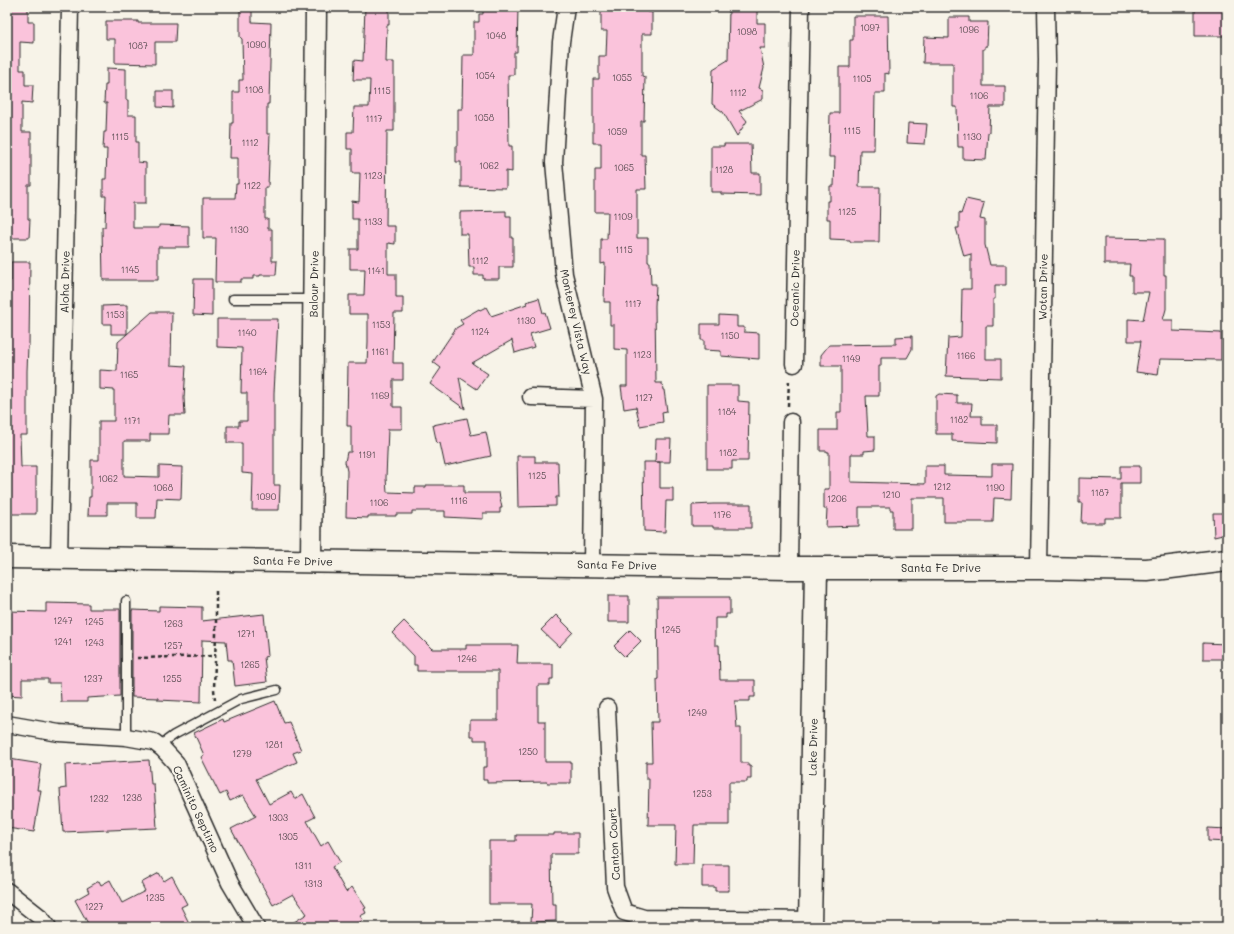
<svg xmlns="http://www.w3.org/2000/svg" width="1234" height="934" viewBox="0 0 1234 934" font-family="Mali,sans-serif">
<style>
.building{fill:#fac3db;stroke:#2b2b2b}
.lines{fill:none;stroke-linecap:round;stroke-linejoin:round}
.service-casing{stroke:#2b2b2b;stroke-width:11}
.minor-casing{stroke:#2b2b2b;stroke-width:19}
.tertiary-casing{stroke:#2b2b2b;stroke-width:23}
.secondary-casing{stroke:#2b2b2b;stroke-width:25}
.path{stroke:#2b2b2b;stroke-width:2.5;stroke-dasharray:4 3;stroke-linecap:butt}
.service{stroke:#f7f3e8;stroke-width:8}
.minor{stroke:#f7f3e8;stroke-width:16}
.tertiary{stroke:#f7f3e8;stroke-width:20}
.secondary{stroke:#f7f3e8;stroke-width:22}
.labels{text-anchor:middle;stroke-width:4;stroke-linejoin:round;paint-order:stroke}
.number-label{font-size:9px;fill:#5f5157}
.street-label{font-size:11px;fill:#2b2b2b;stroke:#f7f3e8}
</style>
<rect width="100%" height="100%" fill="#f7f3e8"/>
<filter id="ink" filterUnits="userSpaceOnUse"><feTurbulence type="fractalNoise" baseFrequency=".025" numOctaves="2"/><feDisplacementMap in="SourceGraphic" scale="8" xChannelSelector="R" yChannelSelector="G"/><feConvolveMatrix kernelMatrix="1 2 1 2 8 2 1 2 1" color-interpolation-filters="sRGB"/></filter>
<g filter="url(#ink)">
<path class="building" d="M7 7H28V22H34V43L20 42V70H25V85H33L32 103 22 102V132H31V185H28V219H30L29 238H7Z
M240 7H252V22L271 23 269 104H267V134H270L268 187H265V219H268V229H272V261H277L276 275H260V276H253V279H241V282H215L216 238H203V198H235L236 184H238V158H230L231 123H233V92H239V80H243L242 39 240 37Z
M365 7H389V25H387L386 62H394V131H387L386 226H395V244L388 243V274H396V297H403V313H394L393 363H403V380H393V407H402V429H388L386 478 387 492 415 493V487H426V485H464V493H499L502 508H500V513H483V519L445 517V511H412V514H396V516H368V518L346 517 347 471 345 462 347 452H351V426H347L348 363H367L368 342V314H349V295H364L365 269H350V249H358V219H352V201L359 202 360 173H352V149H347V132H353L354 107H369L370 80H353L354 60 363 61Z
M483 7H518L517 52H514V75H508L509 146H512V172L506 171V188L461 187V162H456V146H458V109H462L463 55H474V22H479V14H483Z
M601 7H648V12H652V34H642V76L645 77 644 121H641V155H645L646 189H637V238H648V262H650L651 284H656L655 306 656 383H662L663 390H664L667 411 662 412 663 422 640 426 636 407 624 409 621 386H627V350L614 349V325H610V302H604L605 263 601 264V239H607L608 212H595V170H601V143H593V79H599V56H606L607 31H601Z
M729 7H757V23H765V48H760L764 68 759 88 763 90V99L739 111 747 121 737 136 723 112 712 104 713 69 728 60Z
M1195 10H1227V36H1195Z
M853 16H888L889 74 885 73V93H875L874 150H860L859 187H880L879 242H850V240L830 239V219H827V201H830V186H834L835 157H829L830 113H839V67H850V40H853Z
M949 17H969V22H988L987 46H985V49H983V86H1005V107H990L989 132H988L986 160 963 159V147H958L957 107H953V63H923L924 37 949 38Z
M106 21H138V23H176L175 42H155V64L115 63V39H106Z
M107 68 126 69V100H128V115H136V142H138V162L146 163V203H133V228H159V225L189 226V247H158V280H103L102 227H105L106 196H103V179H106L107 149H103L104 132H106L107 103H104L105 85H107Z
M157 91H173V108L157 107Z
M908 123 927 124 925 144 907 143Z
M724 144H751L752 173H760V195L721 194V192H711V146H724Z
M966 199 984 203 980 219 985 220V245L990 265H1006V285H995V299H993V326H986V359H1001V378L946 376 948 338 961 337 962 289H971V254L964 256 956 228H959V213L961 214Z
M506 211V216H511V238H513V267H499V279H483V275H474V267H469L468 234H460V212Z
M1104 238 1164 239V275H1166V309L1163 320H1173V331L1221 333V360L1160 359 1158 375 1136 372 1141 341H1128V319L1143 320 1149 292H1132V276H1129L1130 264H1104Z
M11 262H30L29 346H28L27 371V435H20L21 467H36V514H7V281H11Z
M194 279H212V316L193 315Z
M539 298 543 313 545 312 550 328 530 334 534 347 515 353 512 340 472 363 488 374 477 389 459 377 465 409 430 384 441 368 433 362 456 328 463 324 460 320 479 309 480 310 486 307 491 316 527 304 526 302Z
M127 305V334H111V324H102V306Z
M152 312H172L171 365 186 366 184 398 185 415H169L168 434H150V441H124V476L159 477V466L182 467 181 499 157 498 156 518H137V503H107V515H88L89 497H91V460H99V421H114V390L100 389V370L117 371 118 342Z
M719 315 737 316V327H744V332L759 333V359L721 356V351L704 350V340H701V324H719Z
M217 319H278L274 393V485H280L279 510H252L253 474 242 473V443H227V426H239V421H247V393H241L242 348 217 347Z
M912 336V349L907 358H881V366H879V396H866L868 436H875V450L864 451V454H851V482L925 484V466H944V475L992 476V464H1012L1011 499 994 498 993 522H944V498H912V529H893V510H890V507H859V526L826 527 827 509H824V489H829V452H827V451H820V430H837V412H841V366H821V355L829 345 896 344V337Z
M707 385H738V401L749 402 748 461H732V469H707Z
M939 394 957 395V403H972L971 416H982V425H997V443L952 441V434H936V396Z
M467 418 471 435 486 432 491 456 445 466 440 443 437 444 433 425Z
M656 439H671L670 462H655Z
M517 456H535V462H558L559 497H556V506L518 507Z
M643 462H660V488H673V501H666L665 532 644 531Z
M1121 466H1140V483H1121V518H1105V523H1081L1082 503H1079V478L1121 479Z
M713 504H751V528H713V526H692V505Z
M1213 513H1227V534L1214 537Z
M608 596H629V622H608Z
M657 597H730V614H726V618H715V645H719L720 680H755V697H750V701H735L737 728H741V763H748V766H751V779H747V782H729V825H694L693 864H675L676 825H648L649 779H646V762H652L651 722H658L657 679H658Z
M46 603 89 604V609H120V696L87 698V702H61L60 683H48V679H22V696L7 695V611L46 612Z
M159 606 202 607V621L264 614 268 656 264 657 267 682 235 686 232 660H228L226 641 202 640 201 702 158 700V698L132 697V610L159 611Z
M556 615 573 632 559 647 541 630Z
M404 621 432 649H466V645H518L517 664H553V679H550V685H538V721H545V762H571V783H547V782L487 783V780H483V767H487V740H474V736H470V720H498V671H417V665H414V656L392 633Z
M630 630 641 641 625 657 614 646Z
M1203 643 1227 644V659H1203Z
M275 701 284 723 289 722 301 750 293 753 297 762 256 779 269 804 291 792 295 799 303 794 315 817 307 821 321 846 328 841 340 862 332 867 346 892 352 887 366 908 364 909 366 913 360 916 363 920 352 927H286L307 914 293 894 273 905 231 829 256 816 243 795 230 801 226 792 220 795 201 757 204 755 194 733 223 719 224 722Z
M9 759 41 764 37 790H41L34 832 7 828V771Z
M149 760 151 784H154L157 828 63 832 60 789 66 788 65 765Z
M1208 828 1227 829V842L1208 841Z
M554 833H578V854H551L552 904H556V921L531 922 532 904H489V841H516V835H554Z
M702 865H729V891H715V887H702Z
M159 873 164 881 172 876 187 904 181 907 191 927H90L75 900 89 892 87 888 99 881 101 885 110 880 122 903 145 891 141 883Z"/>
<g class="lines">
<defs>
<path id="service" d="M233 299H313
M126 601V737
M159 746 174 735 241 699 277 690"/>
<path id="minor" d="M566 7 561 42 554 162 564 274 594 399 592 565
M794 364 801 7
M531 397 594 399
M59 558 70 7
M789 568 791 422
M1039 568 1047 60 1046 7
M607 708 615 887 624 912 644 918 810 920
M7 724 59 733 126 737 154 742 163 749 176 763 230 883 256 927
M7 891 40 917 48 927"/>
<path id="tertiary" d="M311 561 316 7"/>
<path id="secondary" d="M7 557 789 568H1039L1147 570 1227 560
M810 927 816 568"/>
</defs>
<use href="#service" class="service-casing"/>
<use href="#minor" class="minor-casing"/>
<use href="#tertiary" class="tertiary-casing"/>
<use href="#secondary" class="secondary-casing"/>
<path class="path" d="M788 406 789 378
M137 658 215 656
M215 700 214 689 216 634V591"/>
<use href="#service" class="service"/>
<use href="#minor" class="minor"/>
<use href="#tertiary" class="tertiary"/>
<use href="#secondary" class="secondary"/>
</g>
</g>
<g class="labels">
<g class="number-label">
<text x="870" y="31">1097</text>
<text x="969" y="33">1096</text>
<text x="747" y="35">1098</text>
<text x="496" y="39">1048</text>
<text x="256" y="48">1090</text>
<text x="138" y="49">1087</text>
<text x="485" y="79">1054</text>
<text x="622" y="81">1055</text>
<text x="862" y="82">1105</text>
<text x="254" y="93">1108</text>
<text x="382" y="94">1115</text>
<text x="738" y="96">1112</text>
<text x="979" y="99">1106</text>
<text x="484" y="121">1058</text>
<text x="374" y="122">1117</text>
<text x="852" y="134">1115</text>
<text x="617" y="135">1059</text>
<text x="120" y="140">1115</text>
<text x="972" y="140">1130</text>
<text x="250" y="146">1112</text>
<text x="489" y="169">1062</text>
<text x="624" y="171">1065</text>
<text x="724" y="173">1128</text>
<text x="373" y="179">1123</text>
<text x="252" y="189">1122</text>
<text x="847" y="215">1125</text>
<text x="623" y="220">1109</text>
<text x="373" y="225">1133</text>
<text x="239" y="233">1130</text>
<text x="624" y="253">1115</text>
<text x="480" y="264">1112</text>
<text x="130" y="273">1145</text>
<text x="376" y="274">1141</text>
<text x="633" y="307">1117</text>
<text x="115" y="318">1153</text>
<text x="526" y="324">1130</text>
<text x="381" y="328">1153</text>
<text x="480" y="335">1124</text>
<text x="247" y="336">1140</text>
<text x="730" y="339">1150</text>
<text x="380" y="355">1161</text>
<text x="642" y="358">1123</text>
<text x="966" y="359">1166</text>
<text x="851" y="362">1149</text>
<text x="258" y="375">1164</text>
<text x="129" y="378">1165</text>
<text x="380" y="399">1169</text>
<text x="644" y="401">1127</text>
<text x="727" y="415">1184</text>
<text x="959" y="423">1182</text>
<text x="132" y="424">1171</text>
<text x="728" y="456">1182</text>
<text x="367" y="458">1191</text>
<text x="537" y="479">1125</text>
<text x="108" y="482">1062</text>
<text x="942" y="490">1212</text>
<text x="163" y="491">1068</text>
<text x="995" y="491">1190</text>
<text x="1100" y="496">1187</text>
<text x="891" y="498">1210</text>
<text x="266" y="500">1090</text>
<text x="837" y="502">1206</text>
<text x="459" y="504">1116</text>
<text x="379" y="506">1106</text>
<text x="722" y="518">1176</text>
<text x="63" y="624">1247</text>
<text x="94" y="625">1245</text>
<text x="173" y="627">1263</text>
<text x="671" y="633">1245</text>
<text x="246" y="637">1271</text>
<text x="63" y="645">1241</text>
<text x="94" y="646">1243</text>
<text x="173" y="649">1257</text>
<text x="467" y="662">1246</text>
<text x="250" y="668">1265</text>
<text x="93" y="682">1237</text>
<text x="172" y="682">1255</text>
<text x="697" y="716">1249</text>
<text x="274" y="748">1281</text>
<text x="528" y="755">1250</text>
<text x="242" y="757">1279</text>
<text x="702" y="797">1253</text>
<text x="132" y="801">1238</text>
<text x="99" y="802">1232</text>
<text x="278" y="821">1303</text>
<text x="288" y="840">1305</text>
<text x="303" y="869">1311</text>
<text x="313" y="887">1313</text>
<text x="155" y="901">1235</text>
<text x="94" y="910">1227</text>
</g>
<g class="street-label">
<text transform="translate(65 282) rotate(-89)" y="4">Aloha Drive</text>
<text transform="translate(314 284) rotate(-89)" y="4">Balour Drive</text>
<text transform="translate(1043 287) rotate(-89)" y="4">Wotan Drive</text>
<text transform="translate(795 288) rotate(-89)" y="4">Oceanic Drive</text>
<text transform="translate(576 322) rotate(77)" y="4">Monterey Vista Way</text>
<text transform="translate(293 561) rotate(1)" y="4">Santa Fe Drive</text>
<text transform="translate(617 565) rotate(1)" y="4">Santa Fe Drive</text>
<text x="941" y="572">Santa Fe Drive</text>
<text transform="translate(813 747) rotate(-89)" y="4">Lake Drive</text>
<text transform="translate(196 809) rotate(65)" y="4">Caminito Septimo</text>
<text transform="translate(614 844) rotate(-93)" y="4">Canton Court</text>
</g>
</g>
<rect width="1234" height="934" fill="none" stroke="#f7f3e8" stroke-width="24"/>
<rect x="12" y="12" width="1210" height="910" fill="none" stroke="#2b2b2b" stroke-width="1.5" filter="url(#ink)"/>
</svg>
